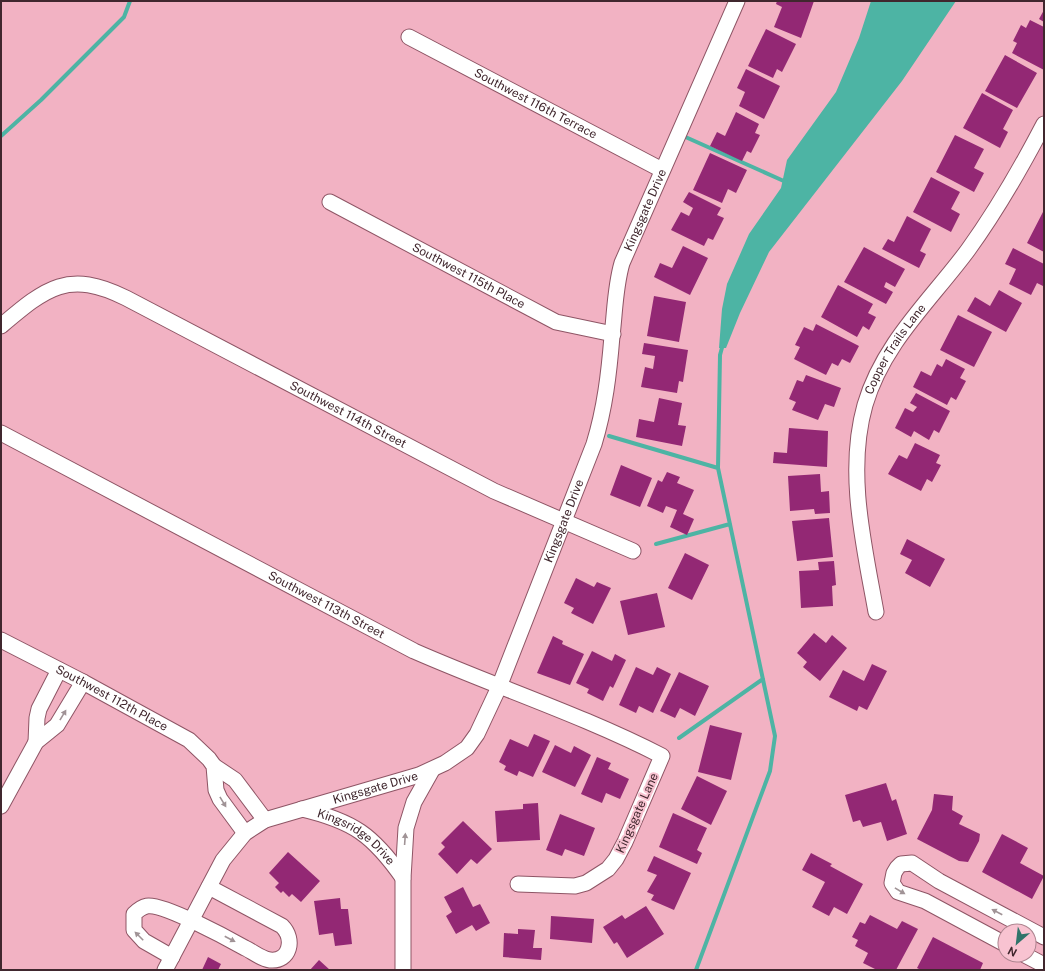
<svg xmlns="http://www.w3.org/2000/svg" width="1045" height="971" viewBox="0 0 1045 971" font-family="'Public Sans',sans-serif">
<style>
.water{fill:#4db4a4}
.lines{fill:none;stroke-linecap:round;stroke-linejoin:round}
.stream{stroke:#4db4a4;stroke-width:4}
.building{fill:#932874}
.street-casing{stroke:#8e5565;stroke-width:17}
.street{stroke:#fff;stroke-width:15}
.oneway{fill:#a09396}
.labels{text-anchor:middle;stroke-width:4;stroke-linejoin:round;paint-order:stroke}
.street-label{font-size:12px;fill:#40272e;stroke:#f8c3d1}
</style>
<rect width="100%" height="100%" fill="#f2b2c3"/>
<path class="water" d="M871 1H956L902 81 769 252 740 313 726 348H719L722 309 727 284 749 234 781 188 787 160 836 92 859 38Z"/>
<g class="lines">
<path class="stream" d="M681 135 786 182
M1 136 41 100 124 17 130 1
M609 436 718 468
M656 544 730 524
M679 738 763 679
M696 970 770 771 775 736 718 468 720 355 723 344"/>
</g>
<path class="building" d="M777 1H814L801 38 774 27 782 7 776 4Z
M1044 10V22L1039 19Z
M1030 20 1044 27V70L1012 53 1017 43 1013 41 1021 25 1026 28Z
M766 29 796 44 782 72 777 69 773 78 748 66Z
M1005 55 1037 73 1017 108 985 91Z
M746 69 780 86 764 119 739 106 745 92 737 88Z
M982 93 1013 110 1003 129 1008 132 1000 148 963 128Z
M736 112 759 124 755 133 760 135 751 153 747 151 742 161 710 146 717 132 725 136Z
M955 135 984 149 974 168 984 173 974 192 936 172Z
M710 153 747 170 736 193 728 189 722 203 693 190Z
M931 177 960 192 951 209 960 214 951 232 913 212Z
M689 192 721 208 717 215 724 218 713 240 708 238 704 246 671 230 681 212 689 216 693 208 683 202Z
M1044 210V252L1027 243Z
M907 216 931 229 920 251 926 254 919 268 882 249 888 239 894 242Z
M683 246 708 258 690 295 654 277 660 263 672 268Z
M864 247 905 269 895 287 886 282 884 287 893 292 886 304 844 282Z
M1013 248 1044 264V284L1043 286 1037 283 1031 295 1009 284 1016 269 1005 264Z
M838 285 873 304 868 313 876 317 869 330 863 326 857 337 821 317Z
M999 290 1022 303 1006 332 967 311 975 297 990 306Z
M654 296 686 302 679 342 647 336Z
M958 315 992 332 974 367 940 350Z
M816 324 859 346 850 363 842 359 838 366 832 363 826 375 794 359 800 347 795 345 804 327 813 331Z
M644 343 688 350 683 382 679 381 677 393 641 387 645 367 653 369 655 356 642 354Z
M946 359 965 369 960 378 966 381 956 400 951 397 947 405 913 387 921 371 931 376 937 364 942 367Z
M806 375 841 388 834 407 825 404 818 420 792 410 796 402 789 399 797 380 803 382Z
M916 393 950 411 939 433 934 430 929 440 914 431 911 437 895 428 905 408 913 412 917 407 910 403Z
M659 398 682 403 678 425 686 426 682 446 636 437 639 419 654 422Z
M789 428 828 431 827 467 773 463 774 452 787 453Z
M915 443 940 455 936 463 941 465 932 482 927 479 921 491 888 474 899 455 907 459Z
M621 465 652 478 640 507 610 495Z
M667 472 680 477 677 483 694 490 683 514 694 519 687 535 670 527 677 510 666 506 663 513 647 506 658 480 662 482Z
M820 474 821 492 829 491 830 513 815 514 814 509 790 511 788 476Z
M829 518 833 557 797 561 792 521Z
M907 539 945 559 930 587 905 573 912 560 900 554Z
M685 553 709 565 692 600 668 588Z
M834 561 836 585 832 586 833 606 801 608 799 571 819 570 818 562Z
M576 578 594 587 597 582 611 588 593 624 571 613 574 608 564 603Z
M657 593 665 627 628 635 620 601Z
M814 633 826 643 832 635 847 648 820 681 803 667 807 662 797 653Z
M553 636 563 641 562 644 584 654 570 685 537 673Z
M592 651 612 661 615 654 626 660 613 688 610 686 603 701 587 693 589 689 576 683Z
M872 664 887 671 867 710 859 706 857 711 829 697 843 670 864 681Z
M636 667 653 675 657 667 671 674 653 713 639 706 636 713 619 705Z
M679 672 709 686 695 716 680 708 675 718 660 711Z
M710 725 742 733 731 780 698 772Z
M534 734 550 741 533 777 519 771 517 776 504 770 506 766 499 762 510 739 528 747Z
M555 745 571 753 574 746 591 755 575 787 542 772Z
M597 757 611 763 608 769 629 779 620 799 606 793 602 803 581 794Z
M697 776 727 791 711 825 681 809Z
M886 783 892 801 896 799 907 834 887 841 881 822 863 827 860 820 853 822 845 795Z
M934 794 953 796 952 810 963 816 959 824 980 834 979 841 968 862 959 861 917 839 932 810Z
M538 803 540 840 497 842 495 811 523 809V804Z
M673 813 707 828 697 850 702 853 697 864 659 847Z
M560 814 595 828 584 856 565 849 562 856 546 850Z
M463 821 492 849 477 864 471 859 457 874 438 854 445 847 441 843Z
M1002 834 1028 848 1020 863 1044 876 1032 899 982 872Z
M288 852 320 881 301 902 292 894 289 897 283 891 281 893 275 887 279 883 269 873Z
M811 853 832 864 830 866 863 884 847 914 834 907 829 916 812 907 825 882 802 870Z
M654 856 691 873 674 910 651 900 654 895 647 892 657 875 647 871Z
M463 887 473 907 480 904 490 923 476 931 472 925 456 934 446 916 452 912 444 897Z
M340 898 341 909H348L352 944 335 946 333 933 319 935 314 901Z
M646 906 664 934 627 958 617 942 614 944 603 927 622 915 625 919Z
M870 915 897 929 902 921 918 929 896 970H877L863 963 868 953 855 946 858 940 852 937 860 922 865 924Z
M551 916 594 919 592 943 550 939Z
M518 929 535 930 533 948H542L541 960 503 957 504 933 518 934Z
M933 937 983 963 980 970H921L917 968Z
M208 957 221 964 218 970H202Z
M319 960 330 970H310Z"/>
<g class="lines">
<defs>
<g id="street">
<path id="s1" d="M409 37 662 170"/>
<path id="s2" d="M330 202 556 322 613 334"/>
<path id="s3" d="M1 326C46 288 68 269 126 298L494 491 633 551"/>
<path id="s4" d="M1 433 414 651C496 687 582 715 662 756L625 842 616 859 608 869 586 883 575 886 518 884"/>
<path id="s5" d="M876 612C864 545 846 472 865 405 883 343 931 300 968 250 997 210 1021 168 1044 124"/>
<path id="s6" d="M1 640 83 682 189 740 209 759 214 766 216 790 220 799 245 833"/>
<path d="M36 742 37 718 39 709 59 670"/>
<path d="M214 766 235 780 265 820"/>
<path d="M1 806 36 742 57 725 83 682"/>
<path id="s7" d="M302 809C353 821 373 835 403 878"/>
<path d="M1005 944 925 901 898 892 892 883 894 873 897 868 901 864 912 863 939 881 1044 937"/>
<path d="M1025 955 1044 965"/>
<path d="M172 957 144 941 134 930V914C138 910 142 907 147 906 163 903 229 939 245 948 252 951 261 959 270 960 290 962 295 939 282 926L209 887"/>
<path id="s8" d="M165 970 223 860 245 833 265 820 419 775 445 763 467 748 477 734 499 687 594 444C605 408 609 373 612 336 615 311 615 287 622 263L737 1"/>
<path d="M403 970V878L406 828 414 802 432 770"/>
</g>
</defs>
<use href="#street" class="street-casing"/>
<use href="#street" class="street"/>
</g>
<defs><path id="oneway-solid" d="M-6-.8H1V-3.2L6.5 0L1 3.2V.8H-6Z"/></defs>
<g class="oneway">
<use href="#oneway-solid" transform="translate(63 715) rotate(-59)"/>
<use href="#oneway-solid" transform="translate(223 802) rotate(59)"/>
<use href="#oneway-solid" transform="translate(405 839) rotate(-86)"/>
<use href="#oneway-solid" transform="translate(900 891) rotate(31)"/>
<use href="#oneway-solid" transform="translate(997 912) rotate(-152)"/>
<use href="#oneway-solid" transform="translate(139 936) rotate(-135)"/>
<use href="#oneway-solid" transform="translate(230 939) rotate(28)"/>
</g>
<g class="labels">
<g class="street-label">
<text dy="4" stroke="none"><textPath href="#s1" startOffset="143">Southwest 116th Terrace</textPath></text>
<text dy="4" stroke="none"><textPath href="#s8" startOffset="970">Kingsgate Drive</textPath></text>
<text dy="4" stroke="none"><textPath href="#s2" startOffset="157">Southwest 115th Place</textPath></text>
<text dy="4" stroke="none"><textPath href="#s5" startOffset="273">Copper Trails Lane</textPath></text>
<text dy="4" stroke="none"><textPath href="#s3" startOffset="391">Southwest 114th Street</textPath></text>
<text dy="4" stroke="none"><textPath href="#s8" startOffset="646">Kingsgate Drive</textPath></text>
<text dy="4" stroke="none"><textPath href="#s4" startOffset="368">Southwest 113th Street</textPath></text>
<text dy="4" stroke="none"><textPath href="#s6" startOffset="125">Southwest 112th Place</textPath></text>
<text dy="4" stroke="none"><textPath href="#s8" startOffset="298">Kingsgate Drive</textPath></text>
<text transform="translate(637 813) rotate(-66)" y="4">Kingsgate Lane</text>
<text dy="4" stroke="none"><textPath href="#s7" startOffset="62">Kingsridge Drive</textPath></text>
</g>
</g>
<rect width="1045" height="971" fill="none" stroke="#40272e" stroke-width="4"/>
<g transform="translate(1017 943) rotate(208)"><circle r="19" fill="#f8c3d1" stroke="#ae8590"/>
<path d="M0-3L7 15L0 10L-7 15Z" fill="#2f746a"/>
<text y="-6" font-size="11" font-weight="bold" text-anchor="middle" fill="#40272e">N</text>
</g>
</svg>
